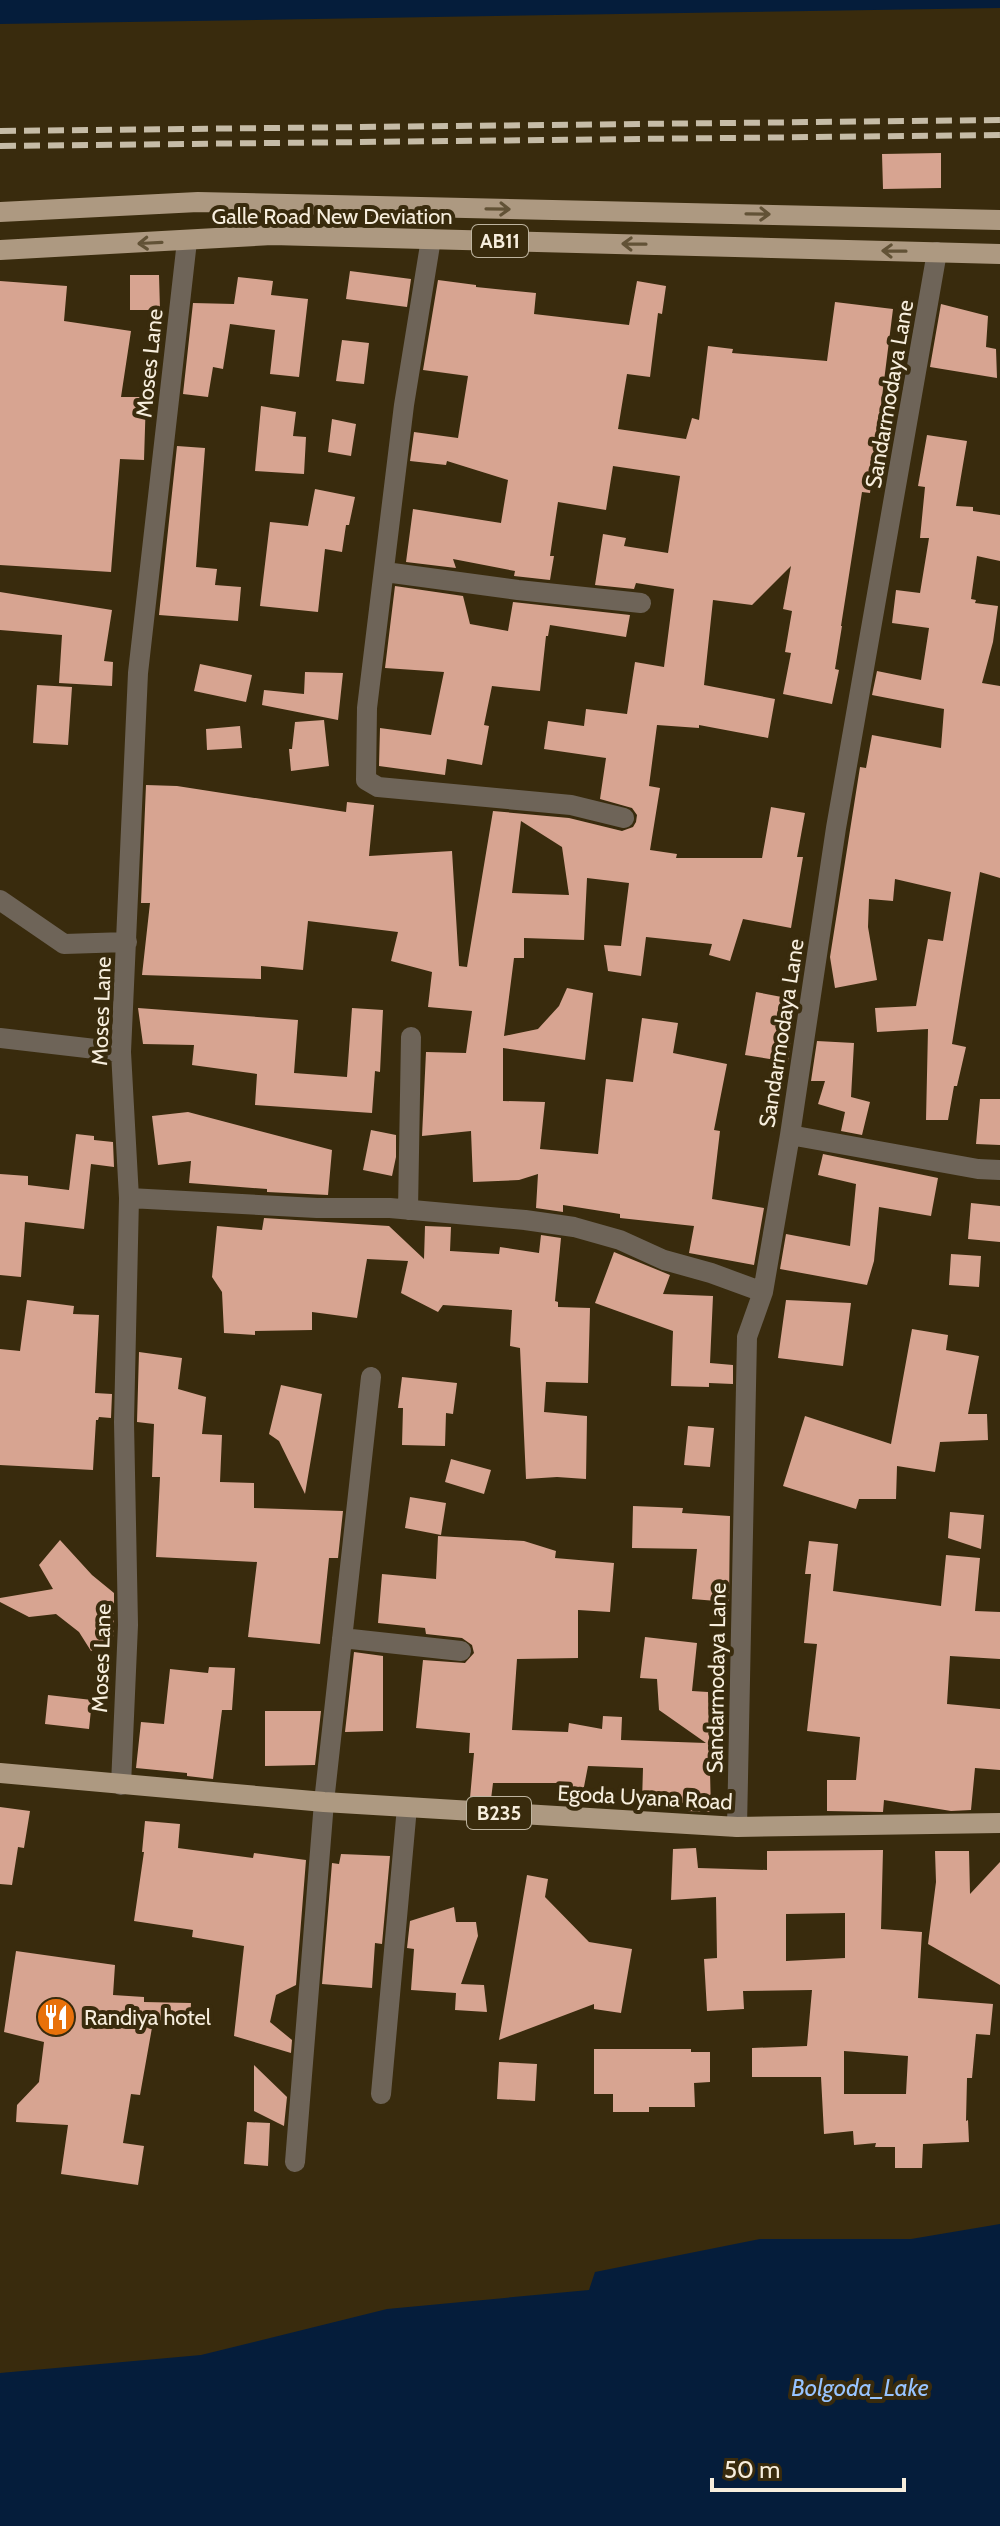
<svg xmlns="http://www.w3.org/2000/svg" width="1000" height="2526" viewBox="0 0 1000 2526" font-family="Cabin,sans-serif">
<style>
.water{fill:#051d3b}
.building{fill:#d7a491;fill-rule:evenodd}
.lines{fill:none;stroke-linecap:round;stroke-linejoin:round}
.minor{stroke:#6e6458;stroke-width:20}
.primary{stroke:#ad9981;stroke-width:20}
.rail{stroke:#c6bca7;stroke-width:6;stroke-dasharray:16 8;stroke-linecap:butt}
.oneway{stroke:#625236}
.labels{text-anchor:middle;stroke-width:8;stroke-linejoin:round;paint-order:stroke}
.shield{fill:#392b0d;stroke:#beb49f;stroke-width:2}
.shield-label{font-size:20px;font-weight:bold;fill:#f7eedd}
.street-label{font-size:22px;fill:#f7eedd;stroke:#392b0d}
.poi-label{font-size:22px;fill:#f7eedd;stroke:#392b0d;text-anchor:start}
.water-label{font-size:24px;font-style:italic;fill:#97c4ff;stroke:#392b0d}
</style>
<rect width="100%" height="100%" fill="#392b0d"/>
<path class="water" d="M0 0H1000V8L0 24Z
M1000 2224V2526H0V2373L201 2355 387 2309 589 2290 595 2272 760 2239H911Z"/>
<path class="building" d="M941 153V188L883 189 882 154Z
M350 271 411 279 407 307 346 299Z
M130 275H159L160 310H130Z
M238 277 273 281 271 295 308 299 299 377 270 374 275 330 230 324 223 369 213 367 208 397 183 394 193 303 234 304Z
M438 280 476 285V287L536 293 534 314 629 325 637 281 666 286 662 314 658 313 650 377 627 374 618 429 686 439 692 418 699 420 708 346 733 349 732 353 827 361 835 302 893 309 870 493 862 492 841 626H842L835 669 839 670 832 704 783 694 791 653 785 652 792 611 783 609 791 566 752 605 713 600 704 685 775 699 768 738 699 725V728L657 725 649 786 660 788 650 850 677 854 676 858H762L771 807 805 813 797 857H803L791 928 743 919 730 961 709 955 712 944 646 937 641 976 608 971 604 945 621 946 629 883 587 878 584 940 524 938V958H514L504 1036 538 1029 559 1006 567 988 593 993 585 1060 503 1048V1101L545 1102 540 1149 598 1154 606 1079 633 1082 642 1018 678 1023 673 1053 727 1064 714 1130 720 1131 712 1199 764 1208 754 1265 689 1253 694 1226 620 1218V1214L563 1205V1212L536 1208 538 1174 519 1180 473 1182 471 1131 422 1136 426 1052 466 1053 472 1011 428 1007 432 972 391 961 398 932 308 921 303 970 261 966V979L142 975 150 903H141L146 785 177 786 346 812 347 802 374 805 369 856 452 851 459 966 467 967 493 811 569 818 622 831 633 827 636 822 637 815 632 808 600 799 606 758 544 749 548 721 584 726 586 709 627 714 635 662 664 667 674 589 636 583 634 589 595 585 603 534 626 538 624 546 668 553 680 476 613 466 606 510 558 502 550 556H554L550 580 514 576 515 571 453 559 456 568 406 562 413 509 501 523 508 480 447 461 446 465 410 461 414 432 458 438 468 376 423 370ZM521 821 562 847 569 895 512 893Z
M0 281 67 286 64 321 131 331 121 397H146L144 460 120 459 111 572 0 565Z
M941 304 988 316 986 347 996 349 997 378 930 367Z
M342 340 369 343 364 384 336 381Z
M261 406 296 412 293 436 306 437 304 474 255 471Z
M332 419 356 424 351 456 328 452Z
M927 435 967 441 956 506 973 507V511L1000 515V561L977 556 971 599 976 600 975 603 998 606 993 642 982 683 1000 686V878L980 872 952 1044 966 1047 957 1086H954L948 1120H926L928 1029 877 1032 875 1008 916 1006 928 939 943 941 951 892 895 879 893 901 869 899 868 927 877 980 835 988 830 957 860 767 866 768 872 735 941 748 944 709 872 695 877 671 921 680 929 628 892 623 896 590 920 593 929 538H920L925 487 918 486Z
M177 446 205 448 196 567 217 569 215 585 241 587 238 621 159 615Z
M315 489 355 497 349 525H346L342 552 325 549 318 612 260 606 270 522 308 526Z
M395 586 463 596 470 624 508 631 513 602 630 615 626 637 550 625 548 636H546L540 691 492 686 484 725 489 726 482 765 447 759 445 775 379 766 380 728 431 735 444 672 385 668Z
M0 592 112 610 104 661 113 662 112 686 59 683 62 635 0 630Z
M200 664 252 675 246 702 194 691Z
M305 672 343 673 338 720 262 705 264 690 304 694Z
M37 685 72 687 68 745 33 743Z
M324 720 329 766 291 771 289 749H292L295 722Z
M240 726 242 748 207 750 206 729Z
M756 992 787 998 780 1039 791 1040 788 1062 745 1055Z
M138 1008 298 1020 294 1073 347 1077 352 1008 383 1010 380 1072 375 1071 372 1113 255 1105 257 1074 192 1065 194 1045 143 1044Z
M817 1041 854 1043 851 1097 870 1102 862 1135 841 1131 845 1112 818 1104 825 1081H811Z
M980 1099H1000V1145L976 1144Z
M188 1112 332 1150 328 1195 267 1192V1189L189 1183 191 1161 158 1165 152 1116Z
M371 1130 396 1135V1157L392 1176 363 1170Z
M76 1134 94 1136V1140L113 1142 114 1167 91 1164 84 1229 25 1222 21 1277 0 1275V1174L28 1176V1185L69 1190Z
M823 1154 938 1178 931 1216 879 1207 874 1261 867 1285 780 1269 786 1234 850 1246 856 1184 818 1175Z
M971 1203 1000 1206V1242L968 1239Z
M264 1218 389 1226 424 1259 425 1226 451 1227 450 1251 499 1254 500 1247 539 1253 541 1235 561 1238 555 1301 558 1302V1307L590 1308 588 1383 546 1382 544 1412 587 1416 586 1479 557 1477 526 1479 520 1348 510 1346 512 1310 443 1305 438 1312 401 1293 408 1261 367 1259 357 1318 312 1312V1330L255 1331V1335L224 1333 222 1292 212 1277 217 1226 262 1230Z
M614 1252 670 1275 663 1294 713 1296 710 1363 733 1365V1384L709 1383V1387L671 1386 673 1331 595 1303Z
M951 1254 981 1256 979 1287 949 1285Z
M27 1300 74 1306 73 1314 99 1315 95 1393 112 1394 111 1418 99 1417 98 1420H96L93 1470 0 1465V1349L20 1351Z
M786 1300 851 1303 843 1366 778 1358Z
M912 1329 948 1335 946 1350 979 1356 968 1414H987L988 1440 940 1442 935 1472 897 1466 896 1499H859L856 1509 783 1486 805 1416 891 1444Z
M139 1352 182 1358 178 1389 206 1397 202 1434 222 1435 220 1482 254 1483V1508L343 1511 338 1558H329L320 1644 248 1637 257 1562 156 1557 160 1477H152L154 1424 137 1422Z
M402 1377 457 1383 453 1414 446 1413 445 1446 402 1445 403 1408H398Z
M281 1385 322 1394 305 1494 279 1441 269 1434Z
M688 1426 714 1428 710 1467 684 1465Z
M451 1459 491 1470 484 1494 445 1482Z
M410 1497 446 1503 441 1535 405 1528Z
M633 1506 683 1508 682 1513 730 1516 729 1602 692 1599 697 1549 632 1548Z
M950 1512 984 1515 981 1549 948 1538Z
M438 1536 524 1541 556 1551 555 1558 614 1563 610 1612 578 1610V1658L517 1659 512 1730 568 1732 569 1723 602 1729 603 1716 622 1717 621 1740 706 1743 659 1710 657 1679 640 1678 645 1637 697 1643 692 1691 708 1692 711 1812 687 1811 686 1804 642 1802 643 1768 588 1766 583 1792 558 1788 559 1783H493L491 1799 470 1798 474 1753H469L470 1733 416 1728 423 1660 465 1663 474 1653 472 1645 462 1638 426 1634 425 1628 378 1623 382 1574 436 1579Z
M60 1540 92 1575 114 1593V1636L91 1651 79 1632 56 1614 29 1617 0 1602V1598L53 1589 39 1565Z
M809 1541 838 1544 833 1591 941 1606 946 1555 980 1558 975 1611 1000 1612V1659L950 1656 947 1704 1000 1709V1770L975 1768 971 1810 951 1811 884 1800 883 1812 827 1811V1780H856L860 1737 807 1731 817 1644 804 1643 811 1574H805Z
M354 1652 383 1656V1731L345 1732Z
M209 1667 235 1668 232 1710H222L213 1779 187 1776V1773L136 1768 141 1722 164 1724 170 1669 208 1673Z
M48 1695 92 1700 89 1729 45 1724Z
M265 1711H321L315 1765 265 1766Z
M0 1807 30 1811 24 1848 18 1847 12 1885 0 1884Z
M145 1821 180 1824 178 1848 253 1858 254 1853 306 1860 296 1985 276 1995 270 2022 292 2040 291 2053 234 2036 244 1946 192 1937 193 1930 134 1921 144 1852H142Z
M696 1848 698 1868 767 1870V1851L883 1850 881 1929 922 1932 918 1998 993 2004 990 2035 976 2034 972 2078H967L966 2121 968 2120 969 2142 923 2144 922 2168H895V2147H875L876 2143 854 2145 853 2131 824 2134 821 2077H752V2048L807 2046 812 1990 743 1991 744 2009 707 2011 704 1959 717 1958 716 1897 671 1900 673 1849ZM845 1913V1958L786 1961V1914ZM844 2051 908 2056 906 2094H844Z
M935 1851H969L970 1894 1000 1862V1985L928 1944 936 1882Z
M341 1854 390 1856 382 1944 375 1943 372 1988 322 1984 332 1863 339 1864Z
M527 1875 548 1879 545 1897 589 1942 632 1949 621 2013 594 2009V2004L499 2040Z
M454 1907 456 1922H476L478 1936 461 1984 484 1985 487 2012 455 2010 456 1993 411 1990 414 1949 407 1948 410 1921Z
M16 1951 115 1965 113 1995 144 1997V2002L191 2003 190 2023 153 2022 140 2095 131 2094 123 2143 144 2146 138 2185 61 2174 68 2125 16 2122 17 2105 39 2082 44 2042 4 2032Z
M594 2049H691V2052H710V2082L694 2083 695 2107H649V2112H613V2094H594Z
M499 2062 537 2064 535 2101 497 2099Z
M254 2065 287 2097 284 2126 254 2111Z
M247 2122 270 2123 268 2166 244 2164Z"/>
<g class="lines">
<path class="minor" d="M431 239 404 405 367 708 366 780 378 787 571 805 624 818
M385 572 518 590 641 603
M0 900 64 944 127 942
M0 1038 121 1052
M790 1135 978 1169 1000 1170
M129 1198 317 1208H390L525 1220 574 1227 620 1240 664 1260 711 1273 763 1292
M408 1210 411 1037
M342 1638 461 1651
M121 1785 128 1625 124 1422 129 1198 121 1052 138 673 187 241
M737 1827 747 1337 763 1292 790 1135 836 828 937 252
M381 2094 407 1807
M295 2162 324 1802 371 1377"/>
<path class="primary" d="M0 212 198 202 1000 220
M0 250 272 235 1000 254
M0 1773 324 1802 737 1827 1000 1823"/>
<path class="rail" d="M0 131 1000 120
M0 146 1000 135"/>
</g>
<defs><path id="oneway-shaft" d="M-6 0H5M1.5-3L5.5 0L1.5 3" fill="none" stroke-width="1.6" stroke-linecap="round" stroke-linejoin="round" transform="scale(2)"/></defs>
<g class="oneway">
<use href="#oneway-shaft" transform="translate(498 209) rotate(1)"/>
<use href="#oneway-shaft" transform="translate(758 214) rotate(1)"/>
<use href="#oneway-shaft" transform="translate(150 243) rotate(177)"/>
<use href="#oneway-shaft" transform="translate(634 244) rotate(-179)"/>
<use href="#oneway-shaft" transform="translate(894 251) rotate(-179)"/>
</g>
<defs>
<symbol id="restaurant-disc" viewBox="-11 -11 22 22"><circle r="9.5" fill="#e8710a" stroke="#392b0d"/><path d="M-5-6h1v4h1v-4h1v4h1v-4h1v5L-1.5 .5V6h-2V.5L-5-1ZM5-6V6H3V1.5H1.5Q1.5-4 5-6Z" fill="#fff"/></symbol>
</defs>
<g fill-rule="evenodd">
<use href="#restaurant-disc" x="34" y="1995" width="44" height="44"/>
</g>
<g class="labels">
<g class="shield">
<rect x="472" y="225" width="56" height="32" rx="6"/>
<rect x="467" y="1797" width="64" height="32" rx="6"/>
</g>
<g class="shield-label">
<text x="500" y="248">AB11</text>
<text x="499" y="1820">B235</text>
</g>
<g class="street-label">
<text x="332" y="224">Galle Road New Deviation</text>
<text transform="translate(149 363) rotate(-84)" y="8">Moses Lane</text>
<text transform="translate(889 394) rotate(-80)" y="8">Sandarmodaya Lane</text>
<text transform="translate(101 1011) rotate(-88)" y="8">Moses Lane</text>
<text transform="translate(781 1033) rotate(-81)" y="8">Sandarmodaya Lane</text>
<text transform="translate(101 1658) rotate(-88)" y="8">Moses Lane</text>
<text transform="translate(716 1678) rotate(-89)" y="8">Sandarmodaya Lane</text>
<text transform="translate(645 1797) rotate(3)" y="8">Egoda Uyana Road</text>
</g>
<g class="poi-label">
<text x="84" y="2025">Randiya hotel</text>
</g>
<g class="water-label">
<text x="860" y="2396">Bolgoda_Lake</text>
</g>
</g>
<path d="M712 2478v12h192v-12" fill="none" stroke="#f7eedd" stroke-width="4"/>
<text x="724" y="2478" font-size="24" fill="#f7eedd" stroke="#392b0d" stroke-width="6" paint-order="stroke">50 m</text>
</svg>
